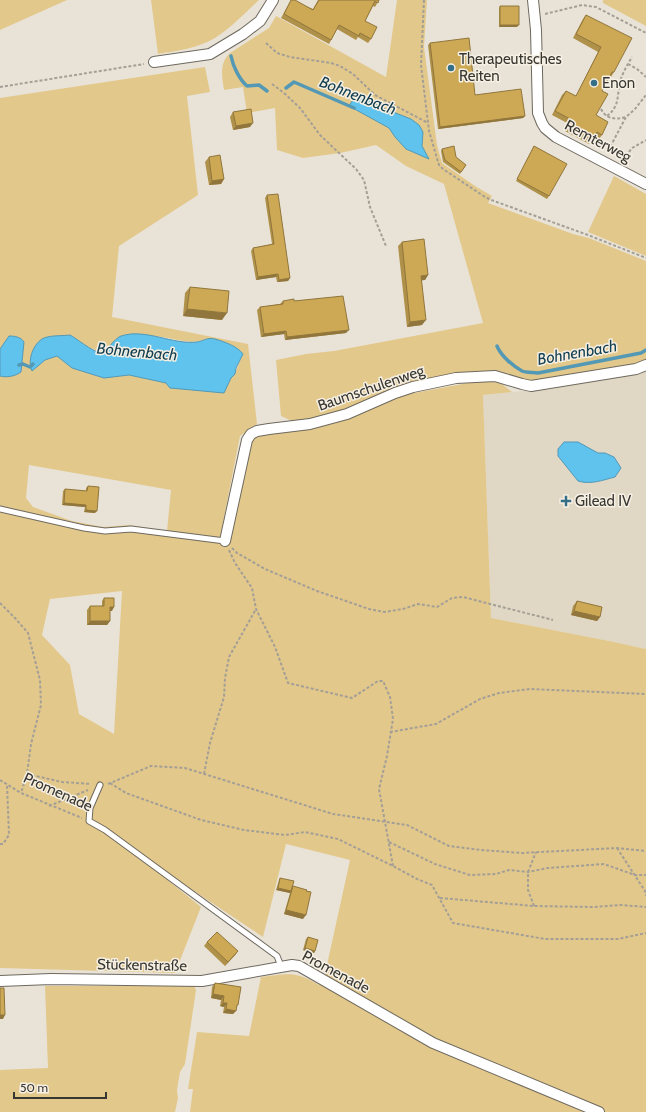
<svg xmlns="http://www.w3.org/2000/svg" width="646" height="1112" viewBox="0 0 646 1112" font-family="Cabin,sans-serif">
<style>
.built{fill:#e0d7c5}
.green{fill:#e3c88b;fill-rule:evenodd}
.water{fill:#5fc3ee;stroke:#5399b5}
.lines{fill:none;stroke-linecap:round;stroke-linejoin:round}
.stream{stroke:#5399b5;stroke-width:3.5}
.lane-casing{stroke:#6e695f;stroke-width:7}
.street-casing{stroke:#6e695f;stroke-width:12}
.path{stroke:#a49f96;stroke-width:2;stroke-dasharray:3 2;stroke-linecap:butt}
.lane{stroke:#fff;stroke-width:5}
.street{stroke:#fff;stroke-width:10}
.wall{fill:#b09149}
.shaded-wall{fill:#90763c}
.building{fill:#cda955;stroke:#90763c}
.poi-dot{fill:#346e87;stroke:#f6f0e4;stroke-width:1.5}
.labels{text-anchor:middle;stroke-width:3;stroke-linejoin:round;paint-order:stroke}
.poi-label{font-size:15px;fill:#383631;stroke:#f6f0e4;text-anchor:start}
.street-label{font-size:15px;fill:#383631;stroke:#f6f0e4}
.water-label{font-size:16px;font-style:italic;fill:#123e50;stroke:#f6f0e4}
</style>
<rect width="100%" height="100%" fill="#e9e3d7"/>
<path class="built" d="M646 366V649L614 642 491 618 483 395 541 389Z"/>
<path class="green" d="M0 0H67L0 30Z
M151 0H259C245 13 231 28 215 38 198 48 177 51 158 54Z
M397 0H427L424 47 437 145 442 163 475 186 492 196 488 203 573 234 589 238 646 261V359L634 365 541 382 453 375 346 412 294 422 281 416 276 360 306 354 334 351 483 323 444 184 406 166 376 145 340 153 303 158 277 150 275 108 247 113 243 87 224 90C222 77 219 63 230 53L269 28 276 16 386 77Z
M603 0H646V26L603 3Z
M205 67 210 92 187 96 198 195 119 246 112 317 248 344 257 424 240 436 220 538 229 539 250 441 259 433 311 427 334 423 351 418 398 397 414 393 484 380 502 384 512 392 483 395 491 618 614 642 646 649V1112H190L193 1089H188L197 1032 249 1036 261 977C287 974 295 970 319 985L325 974 350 860 286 844 263 937 173 877H164L201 907 175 973 0 968V98ZM70 335C81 342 95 356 108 348 112 345 116 340 120 337 131 337 142 336 154 336 172 337 188 346 206 339L243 354C239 362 237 372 231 378L166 383 129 375 104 378 72 368 57 356 45 360 32 371ZM29 465 171 490 167 531 130 525 103 527 72 521 33 507 26 498ZM122 591 114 734 79 714 70 665 42 635 50 599Z
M614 176 646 194V256L588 232Z
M45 986H194L196 990 185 1064 180 1072 177 1090 178 1098 175 1112H0V1070L48 1068Z"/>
<path class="water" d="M356 95 361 96 383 108 411 119 419 125 423 132 422 146 429 159 406 149 395 137 389 128 349 106Z
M70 335C76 338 93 352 99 352 109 351 113 339 121 336 146 328 172 345 197 342 203 341 208 337 215 339 225 342 237 346 243 354L236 368 235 374 231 378 224 393 170 388 166 383 129 375 104 378 72 368 57 356 45 360 32 371C27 361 33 343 44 338 52 335 63 336 70 335Z
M9 336C15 336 21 337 24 342L21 372C16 376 6 378 0 376V349Z
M564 442H578L598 453H605L614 457 621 468 615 477C603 480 591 485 578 481L558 456V449Z"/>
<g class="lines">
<path class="stream" d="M231 56C233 66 239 79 247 86L259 85 267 91
M286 88 294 82 354 108
M497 346C501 356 513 366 522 371 526 373 534 372 538 373L641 353 646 350
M19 365 23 364 30 367 33 364"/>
<defs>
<path id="lane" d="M0 509 84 528 105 531 131 529 225 541
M100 785 90 808 89 821 105 830 277 956 281 966"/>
<path id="street" d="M533 0 536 30 538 113 542 123 545 128 556 137 646 184
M154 62 210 54 243 34 260 21 273 0
M225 541 247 440 251 434 257 431 269 429 310 424 347 414 395 393 413 387 456 378 495 376 522 384 531 386 636 369 646 365
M0 981 51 979 202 981 292 965 299 966 433 1043 599 1112"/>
</defs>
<use href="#lane" class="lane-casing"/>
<use href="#street" class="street-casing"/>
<path class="path" d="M424 0 421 65 429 131 439 165 443 169 485 197 494 201 588 235 646 258
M545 14 582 5 596 7 646 33
M266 43 277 53 290 57 331 63 340 66 353 74 375 95 428 123
M628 64 637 69 646 77
M272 84 284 93 300 108 320 135 356 169 364 180 370 207 386 246
M0 87 144 64
M601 109C606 119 615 120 626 117
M607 116C621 105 616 95 621 79 623 72 628 64 632 57
M608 151 626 117 635 109 646 95
M623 160 632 148 646 140
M232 548 237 553 265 569 317 591 369 609 384 612 403 609 418 604 437 607 452 598 463 597 553 620
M229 550 235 563 252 588 256 609 275 647 288 683 352 698 378 681H383L390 697 393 719 387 756 379 789 393 866
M0 603 15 618 28 633 40 680 41 705 31 744 27 774 21 793
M390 732 436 724 480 699 499 693 530 689 646 694
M27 774 62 782 91 784
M204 774 210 743 224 697 225 678 229 657 256 609
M0 780 21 793 82 818
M110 783 126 793 201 820 244 830 285 835 305 832 338 839 393 866 417 879 432 885 453 923 545 939H618L646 933
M108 784 151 766 185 768 333 814 407 825 449 846 481 850 522 853 617 848 646 851
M49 806 88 790
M389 842 435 864 470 875 496 874 509 870 528 872 548 868 604 864 635 875H646
M0 844H3L9 835 7 784
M617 848 645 891 646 896
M440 898 534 906 594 907 621 905 646 907
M534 906 528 890V872L536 852"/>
<use href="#lane" class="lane"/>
<use href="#street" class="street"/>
</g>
<path class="wall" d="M291 0 313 9 318 0H379L375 7 373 6 365 21 371 39 368 43 358 37 356 40 337 29 329 44 281 18Z
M500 6 517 27H499V8Z
M586 15 614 72 611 77 610 76 602 91 596 115 602 135 599 139 594 137 589 144 565 131 569 124 552 115 562 95 566 91 576 96 598 52 573 38 583 19Z
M430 43 475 95 525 116 523 118 438 129 428 45Z
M233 112 250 127 233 130 230 117Z
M534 146 549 196 547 199 516 181Z
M442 149 466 165 460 174 443 162 441 151Z
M209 157 224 179 221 184 209 185 205 162Z
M267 195 290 278 288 281 277 282 276 277 256 280 251 251 253 248 272 244 265 198Z
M402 242 428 275 425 280H422V325L407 327 398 246Z
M190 287 222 320 183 316 185 293Z
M283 301H294L346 333 285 340 284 334 261 337 257 310 260 307 280 304Z
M88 486 95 513 84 512 85 507 62 505 63 491 65 489 86 491V488Z
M104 598 112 611H110V621L107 625H87V610L90 606H102V601Z
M577 601 600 617 597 621 571 615 573 606Z
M280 878 292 888 293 886 303 919 284 914 290 893 276 890 279 880Z
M308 937 315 951 314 953 303 950 306 939Z
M207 942 238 951 235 955 225 966 204 946Z
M215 983 237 1007 233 1014 223 1013 224 1007 220 1006 221 1000 211 998 212 987Z"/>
<path class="shaded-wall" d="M500 25H519L517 27H499Z
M525 116 523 118 438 129 440 127Z
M253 123 250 127 233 130 236 126Z
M224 179 221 184 209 185 212 181Z
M278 274 276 277 256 280 258 277Z
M428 275 425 280 418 281 421 276Z
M290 278 288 281 277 282 279 280Z
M187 309 227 313 222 320 183 316Z
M426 320 422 325 407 327 410 322Z
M349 330 346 333 285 340 287 337Z
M286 331 284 334 261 337 264 334Z
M64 503 86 505 85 507 62 505Z
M86 510 97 511 95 513 84 512Z
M110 607H114L112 611H107Z
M574 611 600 617 597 621 571 615Z
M90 621H110L107 625H87Z
M278 888 291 891 290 893 276 890Z
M286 910 306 915 303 919 284 914Z
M305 948 315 951 314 953 303 950Z
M238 951 235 955 225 966 228 962Z
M213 994 224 996 221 1000 211 998Z
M223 1003H227L224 1007 220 1006Z
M226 1009 236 1011 233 1014 223 1013Z
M0 1015H5L3 1019H0Z"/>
<path class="building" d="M291 0H295L313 10 319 0H379L378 3 375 1 365 21 377 27 371 39 360 33 359 36 339 25 331 40 284 14Z
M500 6H519V25H500Z
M586 15 632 38 614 72H612L602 91 608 94 596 115 608 122 602 135 597 132 592 140 568 127 572 120 555 111 566 91 576 96 601 47 576 34Z
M469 38 475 95 521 89 525 116 440 127 430 43Z
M251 109 253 123 236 126 233 112Z
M454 146 456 157 466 165 461 172 445 160 442 149Z
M534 146 567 164 549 196 517 179Z
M220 155 224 179 212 181 209 157Z
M278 194 290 278 279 280 278 274 258 277 253 248 274 244 267 195Z
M424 239 428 275 421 276 426 320 410 322 402 242Z
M190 287 229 291 227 313 187 309Z
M343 296 349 330 287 337 286 331 264 334 260 307 283 304V301L294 299V301Z
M88 486 99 487 97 511 86 510V505L64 503 65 489 87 491Z
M104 598H114V607H110V621H90V606H104Z
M577 601 602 607 600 617 574 611Z
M280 878 294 881 291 891 278 888Z
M293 886 307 890 306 891 311 892 306 915 286 910Z
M217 932 238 951 228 962 207 942Z
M308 937 318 940 315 951 305 948Z
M215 983 241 987 238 1005H237L236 1011 226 1009 227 1003H223L224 996 213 994Z
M0 988H4L5 1015H0Z"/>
<g class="poi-dot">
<circle cx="451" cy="68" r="4"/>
<circle cx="594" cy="83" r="4"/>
<path d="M564 495h4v4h4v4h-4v4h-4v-4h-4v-4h4z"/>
</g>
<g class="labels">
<g class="poi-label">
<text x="459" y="64">Therapeutisches<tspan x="459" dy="17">Reiten</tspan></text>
<text x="602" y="88">Enon</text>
<text x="575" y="506">Gilead IV</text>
</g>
<g class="street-label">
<text transform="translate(598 141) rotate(28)" y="5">Remterweg</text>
<text transform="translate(371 388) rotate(-19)" y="5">Baumschulenweg</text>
<text transform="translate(58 792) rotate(24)" y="5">Promenade</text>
<text transform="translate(142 965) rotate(1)" y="5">Stückenstraße</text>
<text transform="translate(336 972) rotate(28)" y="5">Promenade</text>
</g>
<g class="water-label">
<text transform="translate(358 95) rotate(21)" y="6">Bohnenbach</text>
<text transform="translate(137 351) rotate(5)" y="6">Bohnenbach</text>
<text transform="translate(577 352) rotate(-10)" y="6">Bohnenbach</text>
</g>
</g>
<path d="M14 1092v6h92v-6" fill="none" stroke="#383631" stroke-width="2"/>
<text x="20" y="1092" font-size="12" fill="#383631" stroke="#f6f0e4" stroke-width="3" paint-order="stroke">50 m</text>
</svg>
